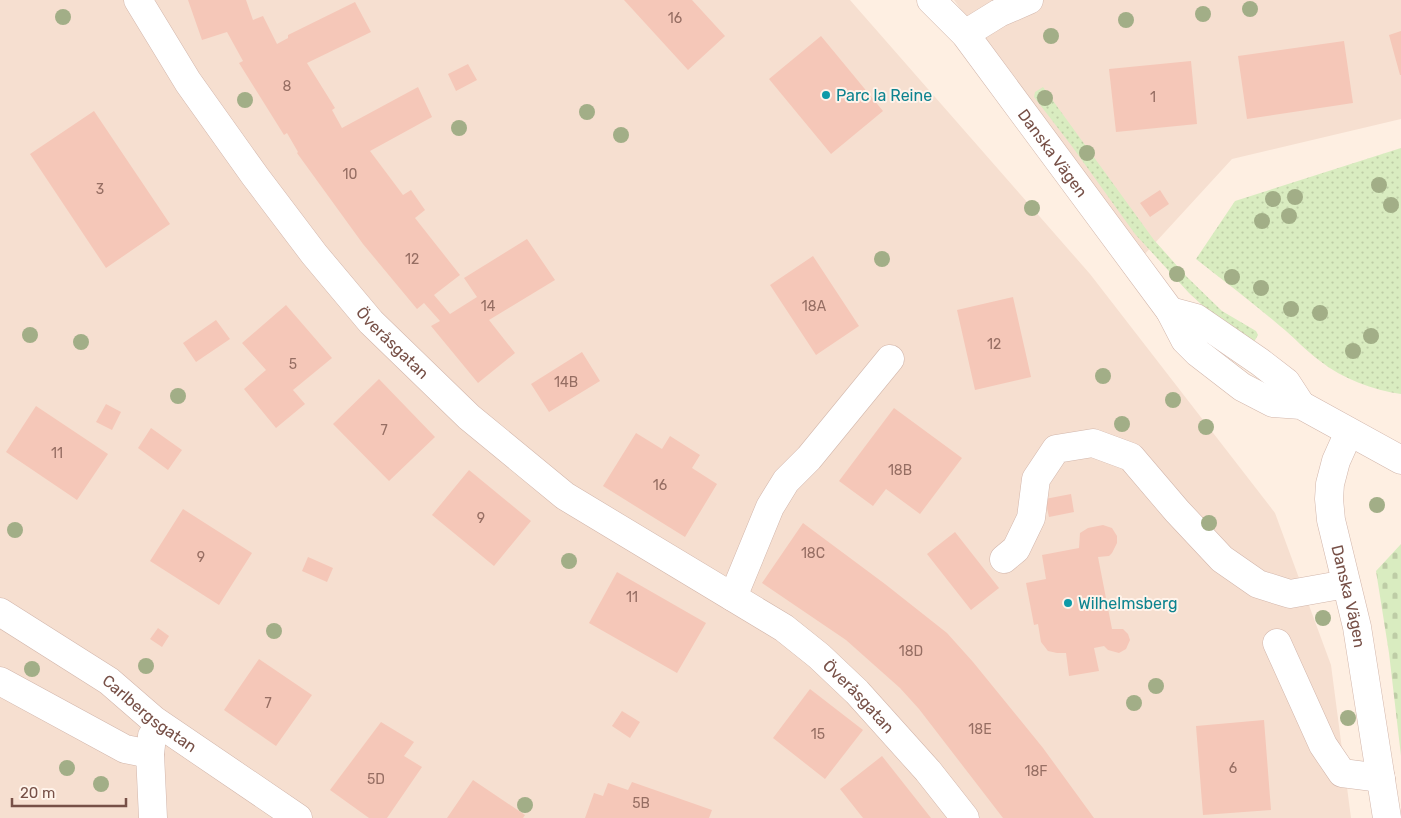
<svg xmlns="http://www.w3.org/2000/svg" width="1401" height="818" viewBox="0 0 1401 818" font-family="Rubik,sans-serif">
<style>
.residential{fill:#f6dfd0}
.grass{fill:url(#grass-dots)}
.cemetery{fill:url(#cemetery-stones)}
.building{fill:#f5c7b8}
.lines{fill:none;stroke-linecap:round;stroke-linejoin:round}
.minor-casing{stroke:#d2b6ab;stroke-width:29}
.minor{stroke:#fff;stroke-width:28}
.tree{fill:#a2ae87}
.culture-dot{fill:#0f9aa8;stroke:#fff3ea;stroke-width:2}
.labels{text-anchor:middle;stroke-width:4;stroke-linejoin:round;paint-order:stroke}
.number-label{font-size:14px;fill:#966e63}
.culture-label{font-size:16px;fill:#0d838f;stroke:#fff3ea;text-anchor:start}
.street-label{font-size:16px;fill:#775047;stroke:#fff3ea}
</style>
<defs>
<pattern id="grass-dots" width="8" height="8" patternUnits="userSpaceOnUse" patternTransform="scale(1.25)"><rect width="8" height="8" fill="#d9ecc0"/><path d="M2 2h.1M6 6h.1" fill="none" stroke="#becca6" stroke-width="1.8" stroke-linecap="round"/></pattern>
<pattern id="cemetery-stones" width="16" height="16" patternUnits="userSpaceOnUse" patternTransform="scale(1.25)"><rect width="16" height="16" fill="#d9ecc0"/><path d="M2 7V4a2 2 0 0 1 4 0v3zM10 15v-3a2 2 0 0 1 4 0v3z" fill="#becca6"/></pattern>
</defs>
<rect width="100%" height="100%" fill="#feefe2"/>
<path class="residential" d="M0 0H850L1090 274 1275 513 1331 665 1351 818H0Z
M954 0H1401V119L1232 159 1143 256 1097 197Z"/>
<path class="grass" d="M1043 87 1154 240 1187 277 1222 311 1256 331 1258 335 1254 342 1217 319 1189 293 1135 234 1071 145 1034 97 1035 92Z
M1401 148V394C1373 390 1343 379 1320 361 1306 351 1294 337 1280 326 1253 303 1224 281 1196 259L1235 201Z"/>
<path class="cemetery" d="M1401 544V756L1389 653 1376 571Z"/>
<path class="building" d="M188 0H246L253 20 263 16 277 44 288 38V35L355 2 371 32 307 63 335 108 332 110 342 128 418 87 432 117 370 151 403 195 411 190 425 210 415 218 460 275 434 295 450 314 477 297 464 278 527 239 555 280 489 320 515 353 478 383 431 326 440 321 424 303 417 309 363 244 297 153 298 152 287 133 284 135 239 63 243 61 227 32 202 40Z
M624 0H692L725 36 688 70Z
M1401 31V75H1400L1389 35Z
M821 36 883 111 831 154 769 79Z
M1344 41 1353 103 1247 119 1238 56Z
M1191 61 1197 124 1116 132 1109 69Z
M468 64 477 80 456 91 448 74Z
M94 111 170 224 106 268 30 154Z
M1160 190 1169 204 1150 217 1140 203Z
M813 256 859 326 816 355 770 285Z
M1013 297 1031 377 975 390 957 310Z
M286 305 332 358 293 390 305 404 276 428 244 389 266 370 242 343Z
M216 320 230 339 196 362 183 343Z
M582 352 600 381 549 412 531 384Z
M379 379 435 437 389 481 333 424Z
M106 404 121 412 112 430 96 422Z
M36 406 108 454 77 500 6 452Z
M894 408 962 458 920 514 886 489 873 506 839 481Z
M151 428 182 450 168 470 138 448Z
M636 433 662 449 670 436 700 455 692 468 717 484 685 537 603 486Z
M469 470 531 521 494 566 432 515Z
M1071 494 1074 512 1049 517 1045 499Z
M183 509 252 553 219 605 150 561Z
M803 523 885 584 947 633 973 662 1043 748 1094 818H1003L919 709 900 688 846 640 762 583Z
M1103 525 1112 528 1117 536V543L1112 553 1109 556 1098 557 1112 629H1123L1128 634 1130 640 1126 649 1119 653 1108 650 1104 646 1094 648 1099 671 1069 676 1066 653H1057L1048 651 1041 642 1038 624 1034 625 1026 583 1046 579 1042 555 1079 548 1080 533 1088 528Z
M955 532 999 588 971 610 927 554Z
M308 557 333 568 327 582 302 571Z
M617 572 706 623 677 673 589 623Z
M158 628 169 636 162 647 150 639Z
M259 659 312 695 276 746 224 710Z
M810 689 863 730 825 779 773 738Z
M622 711 640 722 630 738 612 726Z
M1264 720 1271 810 1203 815 1196 726Z
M381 722 414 742 404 756 422 767 387 818H369L330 790Z
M882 756 931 818H863L840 789Z
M473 780 525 815 523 818H447Z
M632 782 712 810 709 818H585L594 793 603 796 608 783 628 790Z"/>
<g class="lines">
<defs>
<g id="minor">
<path id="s1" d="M138 0 188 82 255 176 314 254 371 322 469 417 565 496 784 628 819 656 857 692 928 771 965 818"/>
<path id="s2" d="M931 0 965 34 1170 311 1185 340 1198 353 1242 387 1273 403 1301 405 1401 460"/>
<path d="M965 34 999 13 1029 0"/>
<path d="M1170 311 1196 318 1260 362 1286 382 1301 405"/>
<path id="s3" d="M1349 432 1336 461 1330 484 1329 499 1331 520 1357 627 1387 818"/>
<path d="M1004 559 1016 549 1031 518 1036 479 1056 449 1093 443 1131 457 1177 511 1222 559 1258 584 1290 594 1346 584"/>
<path d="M733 597 770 507 786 481 809 458 890 359"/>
<path id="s4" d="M0 612 109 681 154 720 298 818"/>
<path d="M1277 643 1323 745 1342 773 1381 778"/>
<path d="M0 681 125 749 150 754"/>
<path d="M152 736 150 754 153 818"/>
</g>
</defs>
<use href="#minor" class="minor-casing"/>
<use href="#minor" class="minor"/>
</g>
<g class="tree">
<circle cx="1250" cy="9" r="8"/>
<circle cx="1203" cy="14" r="8"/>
<circle cx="63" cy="17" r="8"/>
<circle cx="1126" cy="20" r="8"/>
<circle cx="1051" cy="36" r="8"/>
<circle cx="1045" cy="98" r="8"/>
<circle cx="245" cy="100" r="8"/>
<circle cx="587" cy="112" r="8"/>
<circle cx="459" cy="128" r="8"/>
<circle cx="621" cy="135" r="8"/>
<circle cx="1087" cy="153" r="8"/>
<circle cx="1379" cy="185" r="8"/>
<circle cx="1295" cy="197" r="8"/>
<circle cx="1273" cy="199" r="8"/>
<circle cx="1391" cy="205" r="8"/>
<circle cx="1032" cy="208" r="8"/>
<circle cx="1289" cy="216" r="8"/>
<circle cx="1262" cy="221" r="8"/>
<circle cx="882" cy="259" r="8"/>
<circle cx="1177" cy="274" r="8"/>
<circle cx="1232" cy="277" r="8"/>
<circle cx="1261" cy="288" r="8"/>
<circle cx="1291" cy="309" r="8"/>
<circle cx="1320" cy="313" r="8"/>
<circle cx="30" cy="335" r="8"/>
<circle cx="1371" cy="336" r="8"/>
<circle cx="81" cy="342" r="8"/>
<circle cx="1353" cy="351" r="8"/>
<circle cx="1103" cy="376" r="8"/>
<circle cx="178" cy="396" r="8"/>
<circle cx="1173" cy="400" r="8"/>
<circle cx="1122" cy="424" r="8"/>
<circle cx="1206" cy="427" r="8"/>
<circle cx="1377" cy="505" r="8"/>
<circle cx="1209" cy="523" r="8"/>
<circle cx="15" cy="530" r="8"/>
<circle cx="569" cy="561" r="8"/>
<circle cx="1323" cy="618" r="8"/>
<circle cx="274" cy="631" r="8"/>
<circle cx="146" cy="666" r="8"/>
<circle cx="32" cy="669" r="8"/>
<circle cx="1156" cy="686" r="8"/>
<circle cx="1134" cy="703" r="8"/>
<circle cx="1348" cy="718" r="8"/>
<circle cx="67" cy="768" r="8"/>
<circle cx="101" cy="784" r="8"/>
<circle cx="525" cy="805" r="8"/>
</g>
<g class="culture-dot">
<circle cx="826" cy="95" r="5"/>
<circle cx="1068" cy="603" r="5"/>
</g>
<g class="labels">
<g class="number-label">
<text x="675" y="23">16</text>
<text x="287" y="91">8</text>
<text x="1153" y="102">1</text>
<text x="350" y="179">10</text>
<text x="100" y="194">3</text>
<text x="412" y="264">12</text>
<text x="488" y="311">14</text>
<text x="814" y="311">18A</text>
<text x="994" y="349">12</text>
<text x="293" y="369">5</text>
<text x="566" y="387">14B</text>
<text x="384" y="435">7</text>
<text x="57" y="458">11</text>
<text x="900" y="475">18B</text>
<text x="660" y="490">16</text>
<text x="481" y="523">9</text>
<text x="813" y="558">18C</text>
<text x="201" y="562">9</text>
<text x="632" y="602">11</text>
<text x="911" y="656">18D</text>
<text x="268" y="708">7</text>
<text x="980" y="734">18E</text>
<text x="818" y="739">15</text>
<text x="1233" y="773">6</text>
<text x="1036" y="776">18F</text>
<text x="376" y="784">5D</text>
<text x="641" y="808">5B</text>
</g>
<g class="culture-label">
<text x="836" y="101">Parc la Reine</text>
<text x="1078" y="609">Wilhelmsberg</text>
</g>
<g class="street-label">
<text dy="6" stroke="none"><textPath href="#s2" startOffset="196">Danska Vägen</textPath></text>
<text dy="6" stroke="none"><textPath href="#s1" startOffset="428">Överåsgatan</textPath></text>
<text dy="6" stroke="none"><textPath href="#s3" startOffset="170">Danska Vägen</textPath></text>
<text dy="6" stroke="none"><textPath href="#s1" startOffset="1016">Överåsgatan</textPath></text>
<text dy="6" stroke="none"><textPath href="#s4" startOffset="181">Carlbergsgatan</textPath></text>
</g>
</g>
<path d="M12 798v8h114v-8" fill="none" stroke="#775047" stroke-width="2.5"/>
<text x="20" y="798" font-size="15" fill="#775047" stroke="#fff3ea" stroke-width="4" paint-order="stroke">20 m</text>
</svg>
